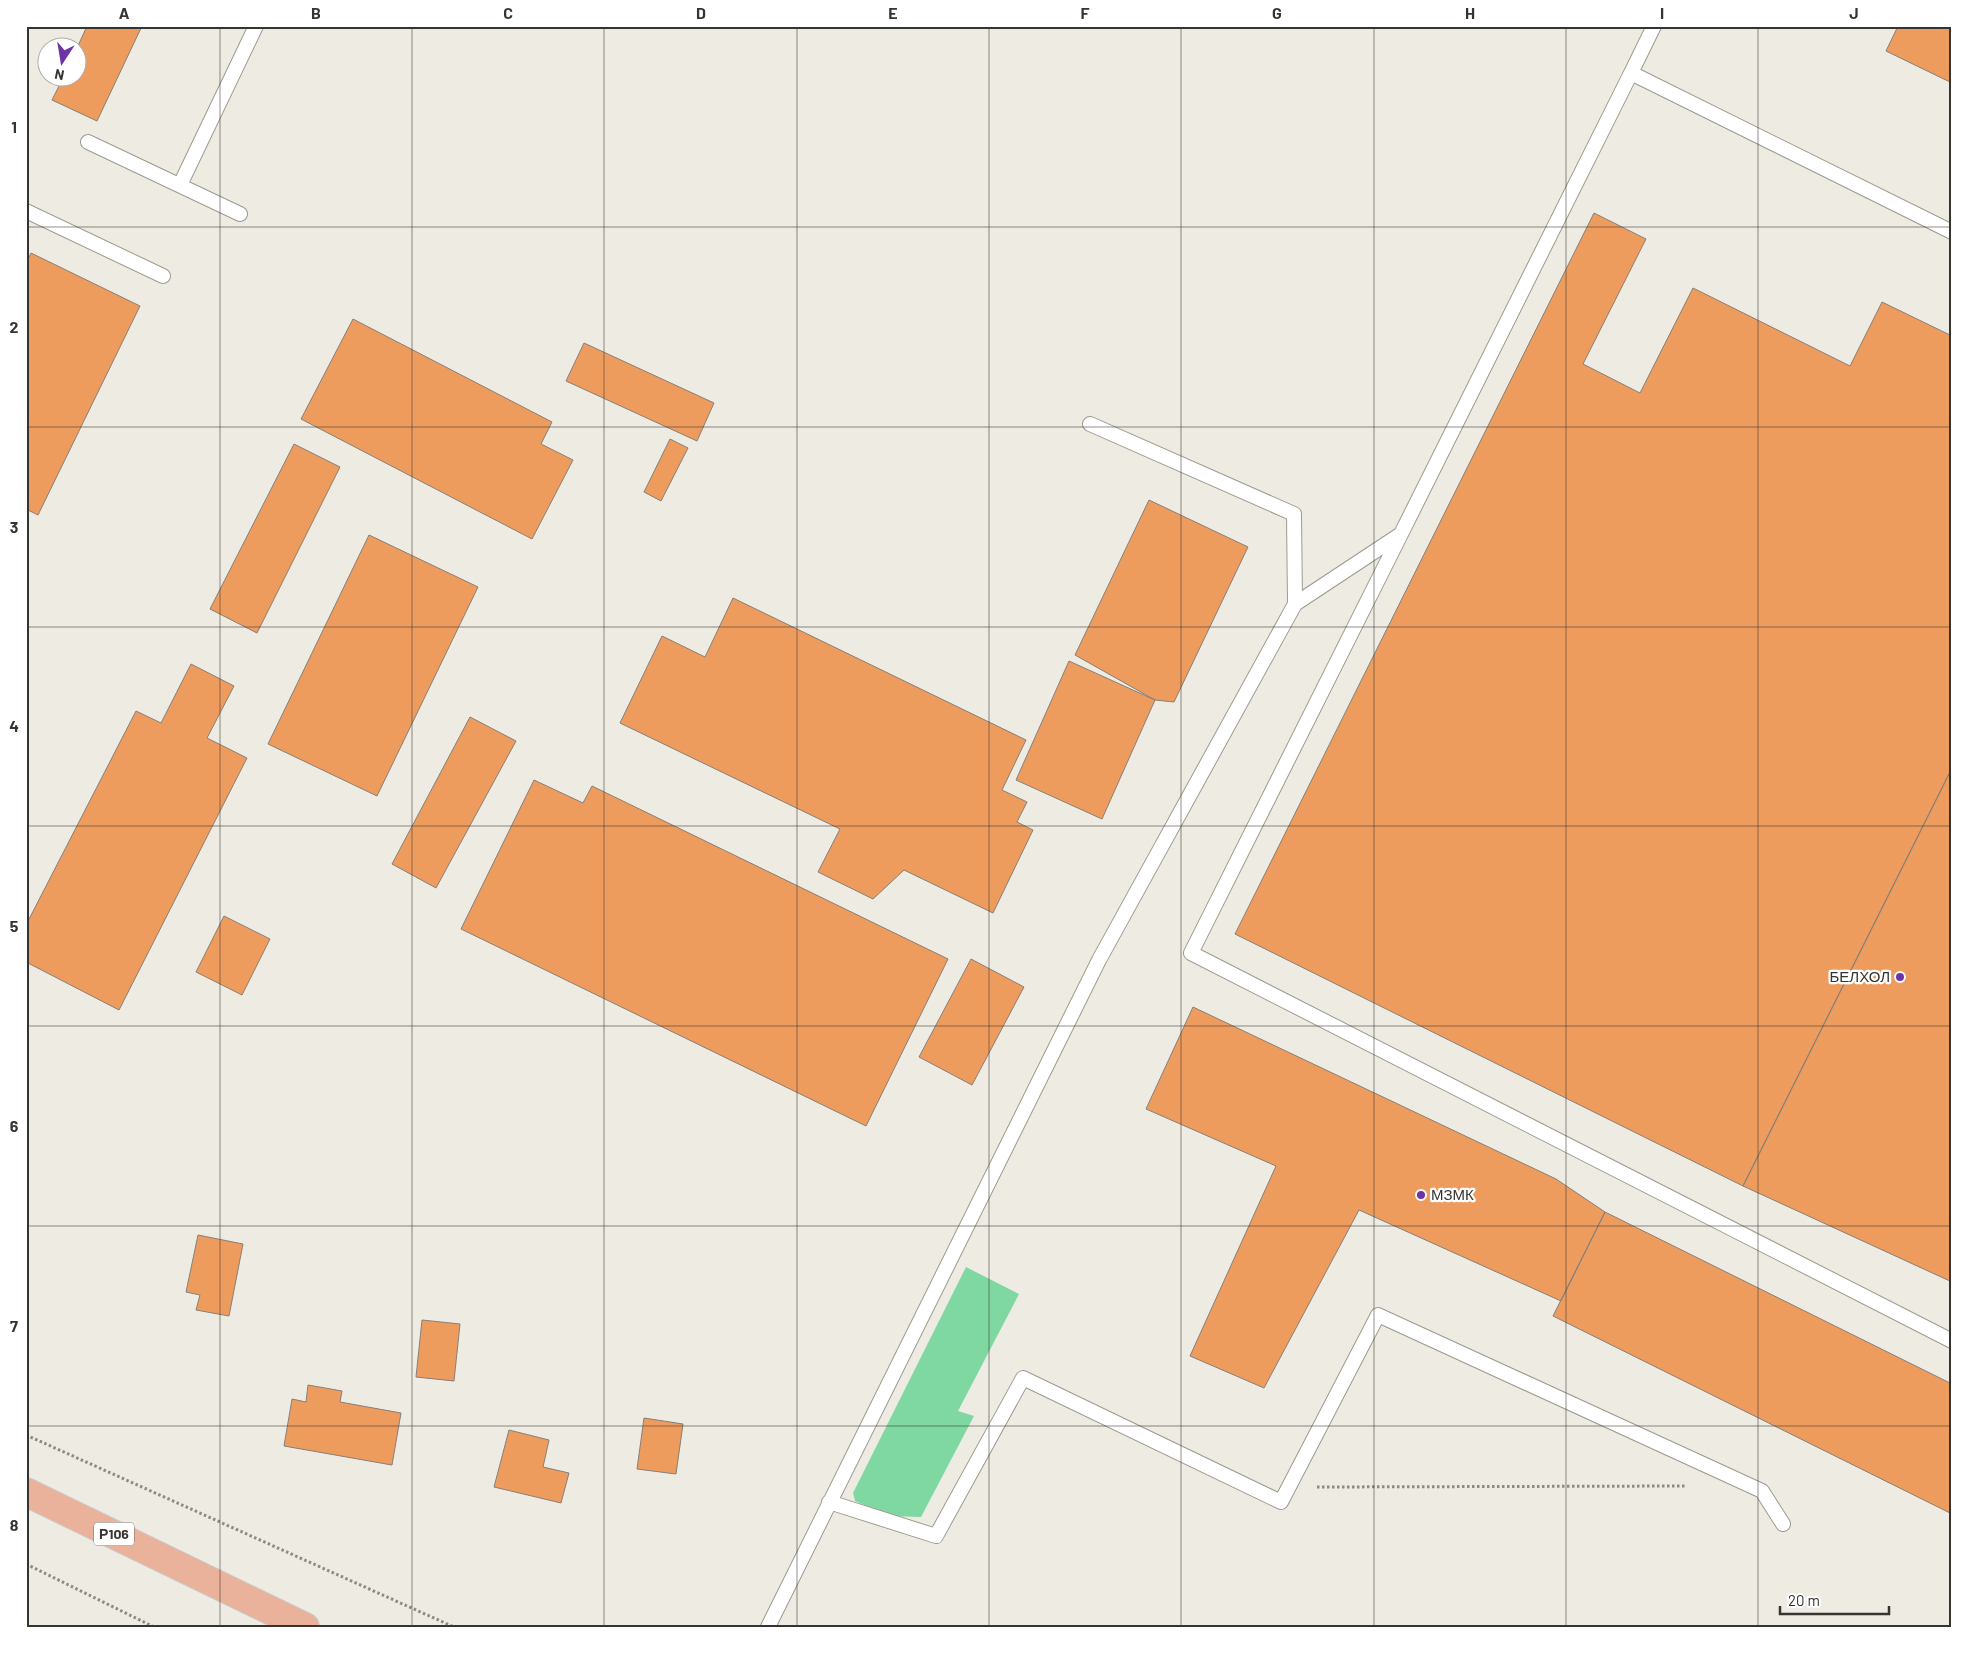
<svg xmlns="http://www.w3.org/2000/svg" width="1978" height="1653" viewBox="0 0 1978 1653" font-family="Barlow,sans-serif">
<style>
.green{fill:#7fd8a2}
.building{fill:#ee9c5d;stroke:#877f79}
.lines{fill:none;stroke-linecap:round;stroke-linejoin:round}
.lane-casing{stroke:#9d9a91;stroke-width:16}
.primary-casing{stroke:#cbcac9;stroke-width:30}
.path{stroke:#8d8a84;stroke-width:3;stroke-dasharray:2.5 2.5;stroke-linecap:butt}
.lane{stroke:#fff;stroke-width:14}
.primary{stroke:#ebb29b;stroke-width:28}
.grid{fill:none;stroke:#363431;stroke-width:1;stroke-opacity:0.55}
.poi-dot{fill:#6f33a8;stroke:#fff;stroke-width:2}
.labels{text-anchor:middle;stroke-width:4.5;stroke-linejoin:round;paint-order:stroke}
.shield{fill:#fff;stroke:#72716f;stroke-width:1}
.shield-label{font-size:14px;font-weight:bold;fill:#363431}
.poi-label{font-size:15px;fill:#363431;stroke:#fff;text-anchor:end}
.neatline{fill:none;stroke:#363431;stroke-width:2}
.grid-label{font-size:16px;text-anchor:middle;font-weight:bold;fill:#363431}
</style>
<rect width="100%" height="100%" fill="#eeebe2"/>
<path class="green" d="M966 1267 1019 1294 958 1411 974 1416 921 1517 889 1516 855 1501 853 1493Z"/>
<path class="building" d="M87 26H142L97 121 52 100 63 78H78L77 48Z
M1898 26H1952V83L1886 51Z
M1594 213 1646 239 1583 364 1640 393 1693 288 1850 366 1882 302 1952 336V768L1743 1186 1235 934Z
M31 253 140 306 38 515 26 509V264Z
M353 319 552 422 541 444 573 460 532 539 301 419Z
M584 343 714 403 697 441 566 381Z
M670 439 688 448 661 501 644 492Z
M294 444 340 467 257 633 210 609Z
M1149 500 1248 547 1174 702 1155 700 1075 655Z
M369 535 478 587 377 796 268 744Z
M733 598 1026 740 1002 790 1027 802 1017 822 1033 830 993 913 904 870 873 899 818 872 840 829 620 723 662 636 705 657Z
M1069 661 1155 700 1102 819 1016 780Z
M191 664 234 686 207 738 247 758 119 1010 26 962V925L136 711 161 723Z
M470 717 516 741 436 888 392 864Z
M1952 768V1282L1743 1186Z
M534 780 583 803 592 786 948 959 866 1126 461 929Z
M224 916 270 939 242 995 196 972Z
M971 959 1024 987 972 1085 919 1057Z
M1193 1007 1556 1179 1605 1212 1561 1301 1359 1210 1264 1388 1190 1356 1276 1166 1146 1109Z
M1605 1212 1952 1384V1514L1553 1316Z
M198 1235 243 1244 229 1316 196 1310 200 1295 186 1292Z
M422 1320 460 1324 454 1381 416 1377Z
M308 1385 342 1391 340 1402 401 1413 392 1465 284 1446 292 1399 306 1402Z
M644 1418 683 1424 676 1474 637 1469Z
M509 1430 549 1440 543 1467 569 1473 561 1503 494 1487Z"/>
<g class="lines">
<defs>
<path id="lane" d="M1631 73 1654 26
M88 142 240 214
M180 185 256 26
M26 211 163 276
M1401 534 1191 953 1952 1341
M1295 604 1401 534 1631 73 1952 232
M829 1502 936 1536 1023 1378 1281 1502 1378 1315 1762 1491 1783 1524
M768 1627 1099 960 1295 604 1294 514 1090 424"/>
<path id="primary" d="M26 1492 305 1627"/>
</defs>
<use href="#lane" class="lane-casing"/>
<use href="#primary" class="primary-casing"/>
<path class="path" d="M26 1435 454 1627
M1317 1487 1685 1486
M26 1564 154 1627"/>
<use href="#lane" class="lane"/>
<use href="#primary" class="primary"/>
</g>
<path class="grid" d="M220 26V1627M412 26V1627M604 26V1627M797 26V1627M989 26V1627M1181 26V1627M1374 26V1627M1566 26V1627M1758 26V1627M26 227H1952M26 427H1952M26 627H1952M26 826H1952M26 1026H1952M26 1226H1952M26 1426H1952"/>
<g class="poi-dot">
<circle cx="1900" cy="977" r="5"/>
<circle cx="1421" cy="1195" r="5"/>
</g>
<g class="labels">
<rect class="shield" x="94" y="1522.5" width="40" height="23" rx="4"/>
<g class="shield-label">
<text x="114" y="1539">Р106</text>
</g>
<g class="poi-label">
<text x="1890" y="982">БЕЛХОЛ</text>
<text x="1431" y="1200" text-anchor="start">МЗМК</text>
</g>
</g>
<rect width="1978" height="1653" fill="none" stroke="#ffffff" stroke-width="55"/>
<g transform="translate(62 62) rotate(192)"><circle r="24" fill="#ffffff" stroke="#afaead"/>
<path d="M0-4L9 19L0 12L-9 19Z" fill="#6f33a8"/>
<text y="-8" font-size="14" font-weight="bold" text-anchor="middle" fill="#363431">N</text>
</g>
<path d="M1780 1606v8h109v-8" fill="none" stroke="#363431" stroke-width="2.5"/>
<text x="1788" y="1606" font-size="15" fill="#363431" stroke="#ffffff" stroke-width="4" paint-order="stroke">20 m</text>
<rect x="28" y="28" width="1922" height="1598" class="neatline"/>
<g class="grid-label">
<text x="124" y="19">A</text>
<text x="316" y="19">B</text>
<text x="508" y="19">C</text>
<text x="701" y="19">D</text>
<text x="893" y="19">E</text>
<text x="1085" y="19">F</text>
<text x="1277" y="19">G</text>
<text x="1470" y="19">H</text>
<text x="1662" y="19">I</text>
<text x="1854" y="19">J</text>
<text x="14" y="133">1</text>
<text x="14" y="333">2</text>
<text x="14" y="533">3</text>
<text x="14" y="732">4</text>
<text x="14" y="932">5</text>
<text x="14" y="1132">6</text>
<text x="14" y="1332">7</text>
<text x="14" y="1531">8</text>
</g>
</svg>
